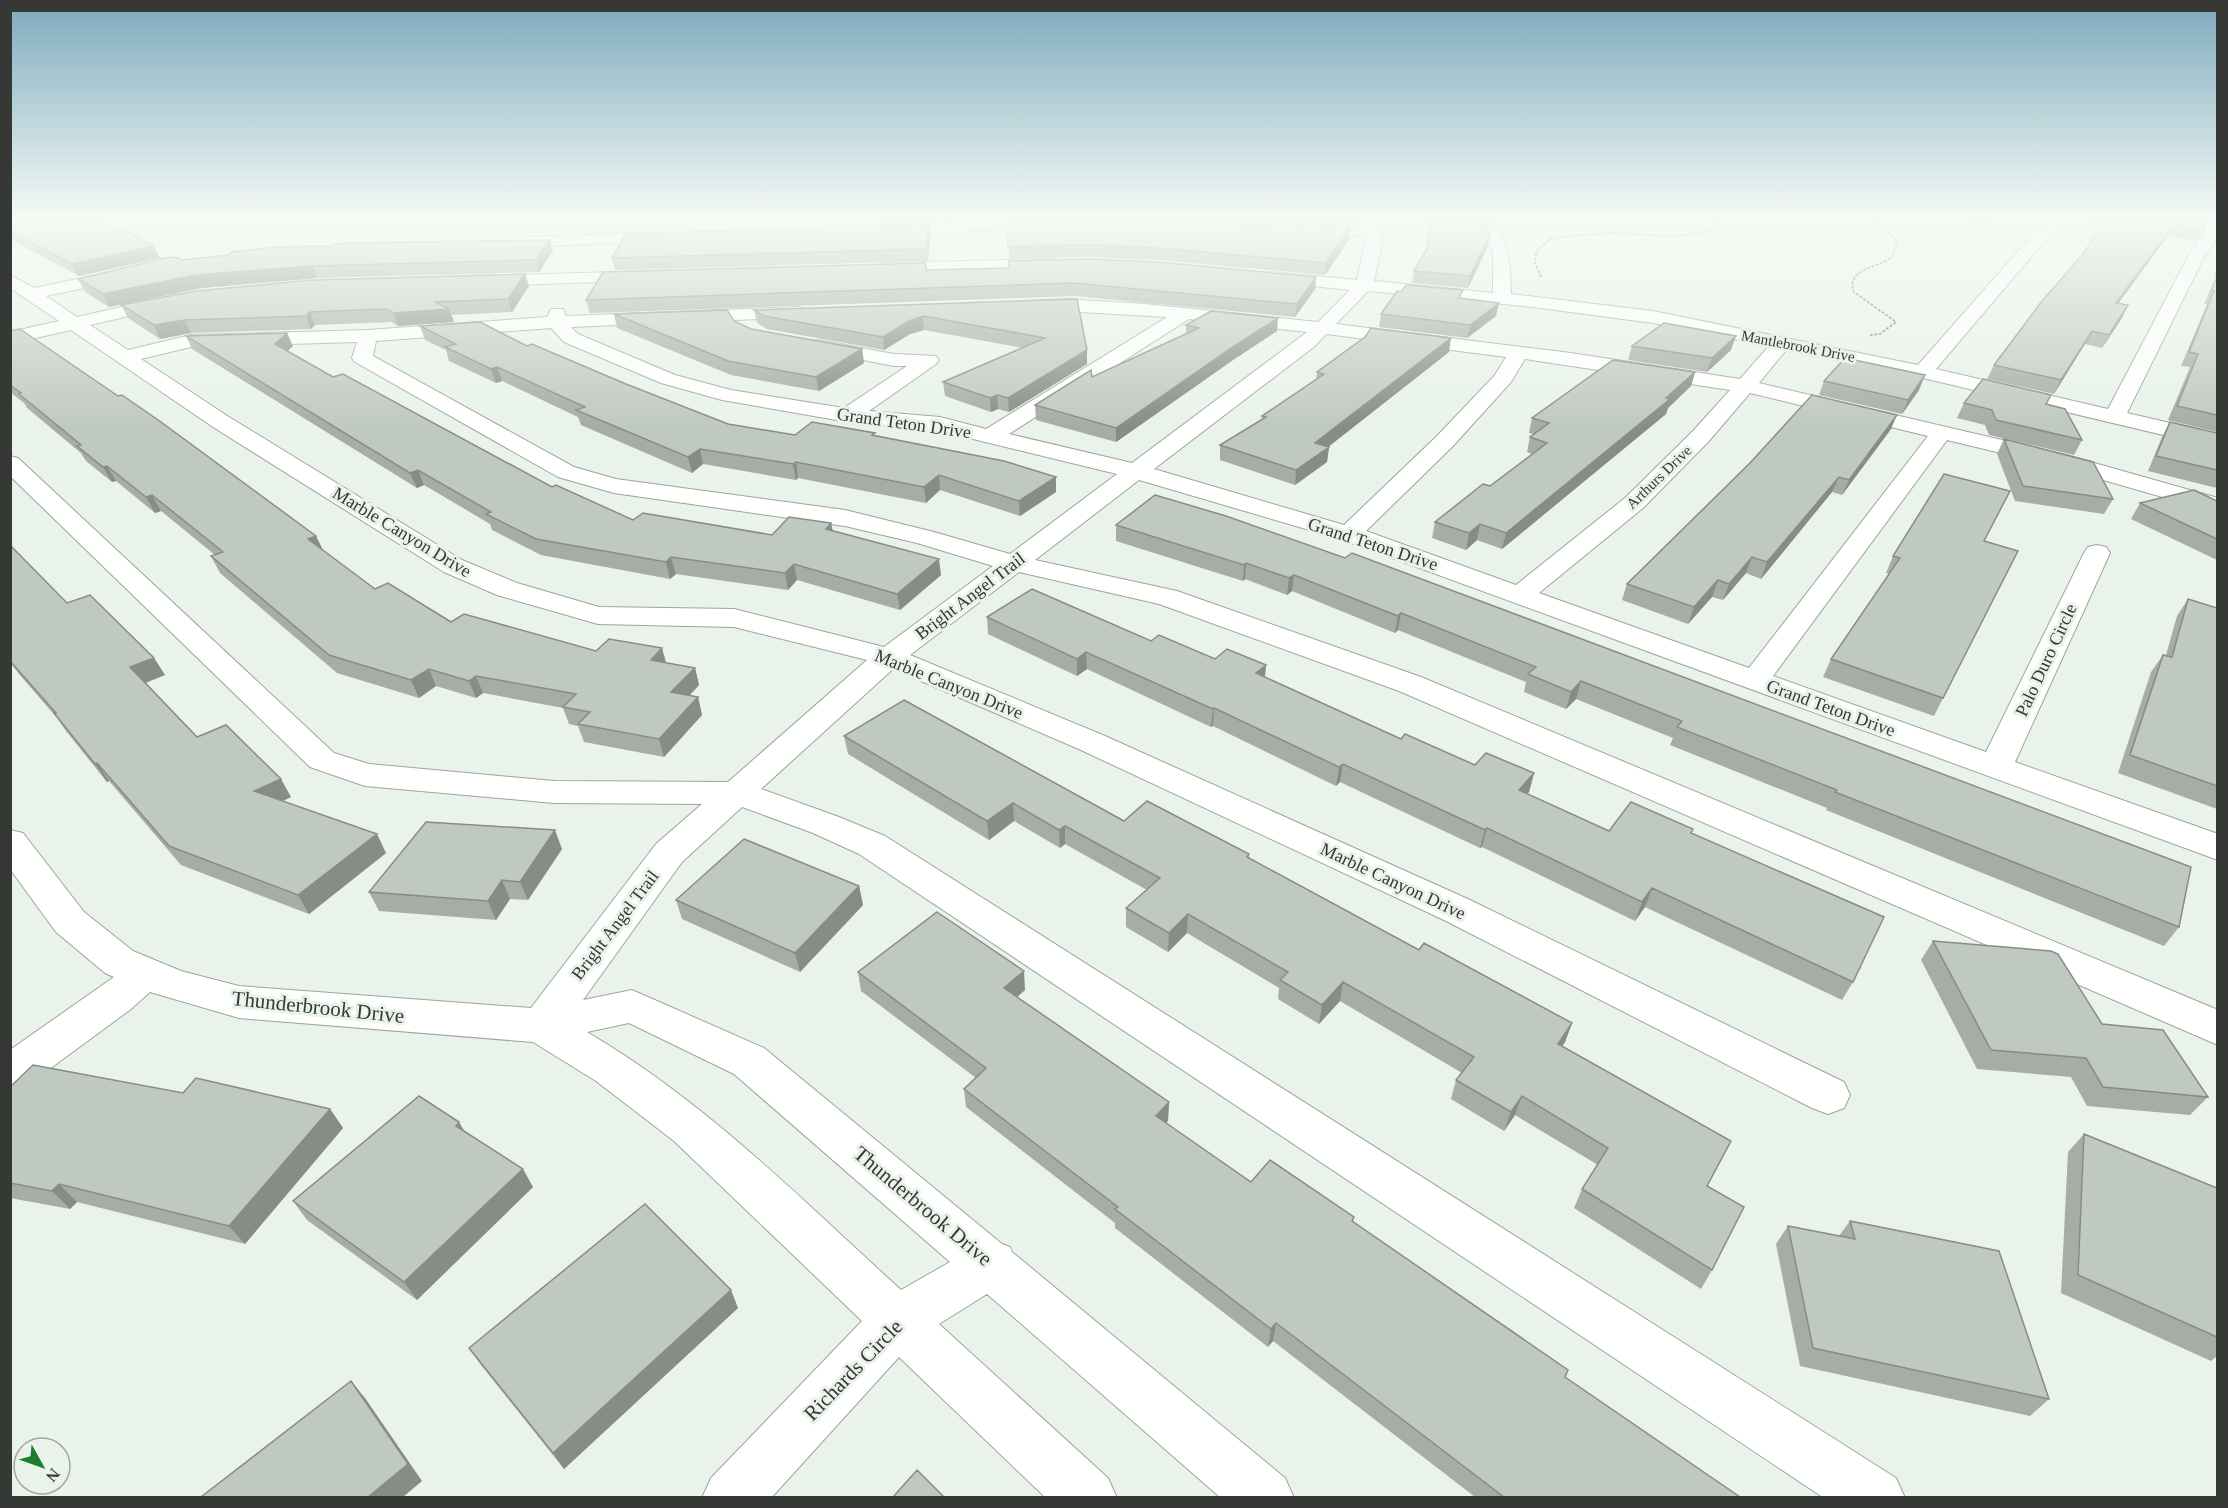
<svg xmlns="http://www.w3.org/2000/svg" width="2228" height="1508" viewBox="0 0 2228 1508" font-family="'Times New Roman',serif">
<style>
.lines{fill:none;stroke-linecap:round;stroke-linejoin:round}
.minor-casing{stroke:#9da59d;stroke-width:2}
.path{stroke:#878d87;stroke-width:2;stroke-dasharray:3 1.5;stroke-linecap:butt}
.minor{fill:#fff;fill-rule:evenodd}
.wall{fill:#a5ada4}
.shaded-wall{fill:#868d86}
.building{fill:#c0c9bf;stroke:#868d86;stroke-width:1.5}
.labels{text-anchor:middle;stroke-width:6;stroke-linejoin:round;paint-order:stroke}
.far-street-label{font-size:15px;fill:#353835;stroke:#e9f3e9}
.street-label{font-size:18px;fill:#353835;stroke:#e9f3e9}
.near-street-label{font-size:21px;fill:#353835;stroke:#e9f3e9}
</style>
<rect width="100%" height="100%" fill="#e9f3e9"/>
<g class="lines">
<defs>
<path id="minor" d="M1359 216 1463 218 1494 224C1511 246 1510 267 1511 294L1653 311 1918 365 2035 232 2053 221 2070 216H2176L2218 221V237L2205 255 2127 413 2218 434V448L1923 378 1786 350 1759 383 2066 455 2218 498V513L2051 465 1947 440 1773 676 1986 752 2084 553 2088 547 2097 545 2106 547 2110 553 2015 762 2218 834V860L1340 539 1139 480 1035 560 1177 591 1421 677 2218 1010V1045L1399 691 1159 604 1019 572 910 655 1105 736 1470 900 1844 1082 1850 1095 1844 1108 1828 1114 1812 1108 1444 920 1081 750 893 669 761 789 839 817 885 836 1896 1478 1905 1498H1824L859 854 813 833 742 807 682 862 583 1000 632 990 764 1048 1002 1244 1010 1247 1012 1252 1285 1478 1294 1498H1221L987 1294 939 1324 1108 1478 1117 1498H1046L899 1357 771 1498H702L711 1478 862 1321 674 1141 596 1081 533 1042 239 1018 150 992 131 1009 25 1087 10 1092V1050L114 977 105 973 56 932 10 869V830L23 833 84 912 133 951 181 971 239 986 531 1008 656 844 702 804 554 803 365 786 310 767 10 476V456L18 458 334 753 369 764 554 781 728 782 867 660 734 627 598 624 497 595 444 572 213 427 71 330 10 344V332L59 321 10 288V275L34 288 125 269 131 270 134 274 131 278 46 296 77 317 166 297 172 298 175 302 172 306 90 325 128 350 191 335 368 330 547 317 551 309H563L566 316 799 307 805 309 808 313 805 317 571 327 578 334 675 375 731 390 844 408 907 366H894L811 350 808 346 811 342 818 340 894 354 936 356 939 360 936 364 869 411 940 417 986 429 1167 317 1028 309 1025 305 1028 301 1066 299 1145 304 1318 322 1350 290 1272 282 1266 281 1263 277 1266 273 1272 272 1357 280 1366 236 1305 234 1297 229 1305 224 1363 227ZM2116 220 2207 229 2189 255 2108 409 1936 369 2047 238C2069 223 2090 221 2116 220ZM1378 227 1463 228 1484 231 1493 252V293L1374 281 1383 238ZM1368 291 1533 307 1653 323 1769 346 1740 379 1571 353 1336 324ZM1189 319 1307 332 1132 463 1009 434ZM551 328 564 342 661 383 722 400 848 422 940 431 1117 474 1010 554 934 532 845 510 616 479 574 467 373 356 376 341ZM1326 334 1506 357 1495 375 1437 436 1344 525 1154 469 1315 346ZM357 342 352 358 355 362 558 477 614 493 845 526 917 543 993 566 884 647 734 609 599 607 517 583 462 560 229 417 141 359 191 347ZM1525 359 1730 390 1693 431 1625 498 1516 585 1366 531 1453 446 1511 382ZM1750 393 1928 436 1749 668 1539 593 1643 508 1709 441ZM629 1023 734 1074 950 1262 901 1290C801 1199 705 1101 587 1032Z
M1053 219 1058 221 1061 224 1058 227 885 235 877 230 885 225Z
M669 232 675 234 677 237 675 240 505 248 497 243 505 238Z
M1053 259 1061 264 1059 268 882 273 874 268 882 263Z
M645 271 651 272 654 276 651 280 484 286 478 285 475 281 478 277 484 276Z"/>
</defs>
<use href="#minor" class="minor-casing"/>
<path class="path" d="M1862 216 1882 226 1898 242 1892 257C1878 268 1845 269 1854 292L1896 322 1880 334 1870 335
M1541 277 1535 263 1536 252 1550 239 1570 236 1613 233 1674 236 1707 232 1712 229 1720 216"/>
<use href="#minor" class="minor"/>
</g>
<path class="wall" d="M884 216H927V221L884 222Z
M1008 216H1360L1359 224 1076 216 1008 218Z
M1458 216H1489L1488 221Z
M1944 216H1997L1989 223Z
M2107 216 2209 219 2196 241 2168 236 2118 303 2122 318 2102 348 2085 344 2054 394 1987 379 1994 365 2084 253Z
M1430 218 1490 234 1488 246 1468 288 1412 283 1414 271 1426 251Z
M10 221 160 258 79 276 10 239Z
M1008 221 1350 228 1349 240 1325 275 1158 260 1089 257 1009 259Z
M930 235 928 261 615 270 612 258Z
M553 251 539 272 317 278 202 288 109 307 85 292 78 279 182 260Z
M2217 268V432L2168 420 2190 367 2181 366 2207 304H2204L2216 276 2214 275Z
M927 270 1316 277 1315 289 1295 317 1074 296 590 313 586 300Z
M529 286 512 312 451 315 454 322 398 326 391 322 315 325 311 329 191 333 160 339 128 318 121 305Z
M1461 298 1496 316 1467 338 1379 327 1381 314Z
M1077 299 1087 364 1009 412 998 409 991 412 945 396 943 382 1023 348 924 330 910 334 884 350 767 329 757 323 754 310Z
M614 314 734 321 751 329 862 349 864 363 819 391 731 375 617 328Z
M1186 325 1277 331 1233 360 1116 442 1036 420 1035 405 1092 377 1186 334Z
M420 326 527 346 728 424 795 435 875 436 1056 492 1020 516 940 490 926 503 798 478 796 480 703 464 692 473 581 425 578 417 502 381 496 383 449 361 446 350 425 340Z
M10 331 323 550 375 589 451 622 596 651 695 668 699 685 689 696 698 697 702 715 664 757 584 742 578 726 569 724 563 708 483 693 476 698 436 686 419 698 337 673 220 573 211 556 215 555 161 511 155 513 116 481 112 482 86 461 81 453 27 408 25 404 10 392Z
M287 333 293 346 287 351 333 377 552 487 633 520 772 535 831 523 833 531 941 575 900 610 797 580 788 590 676 574 670 579 541 555 492 530 490 524 424 485 417 488 192 349 186 336Z
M1632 346 1731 350 1707 372 1628 360Z
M1449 352 1328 447H1329L1327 462 1295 485 1220 460V445L1262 420V416L1316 379 1317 372Z
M1695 372 1691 386 1668 408 1666 414 1502 549 1477 540 1466 550 1432 538 1435 522 1490 486 1532 454 1527 452 1530 437 1534 434 1529 433 1532 418Z
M1824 381 1919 390 1902 414 1819 395Z
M1964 403 2047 404 2082 440 2074 455 1989 435 1985 425 1957 418Z
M2170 422 2217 433V488L2148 471 2162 437Z
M1891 429 1842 495 1832 492 1761 579 1746 573 1723 600 1712 597 1688 624 1622 600 1627 584Z
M2004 439 2113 499 2104 514 2015 501 1997 454Z
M1155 495 2179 927 2164 946 1826 810 1827 808 1670 745 1673 738 1576 699 1566 709 1524 692 1526 682 1398 630 1395 633 1292 591 1287 595 1245 579 1243 581 1116 541V525Z
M2217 501V560L2131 519 2140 503Z
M1985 541 2018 551 1934 716 1823 677 1831 659 1889 574 1886 573 1893 556Z
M10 545 67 603 154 658 165 675 146 683 197 737 291 797 282 801 386 853 309 914 181 865 109 781 107 782 66 731 57 718 19 674 10 662Z
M2188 599 2217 608V809L2118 773 2151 672 2163 655H2166L2177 616Z
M987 617 1151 641 1215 659 1266 665 1265 677 1401 739 1475 765 1534 773 1529 792 1527 794 1609 831 1692 833 1853 982 1842 1000 1645 907 1635 921 1482 847 1480 848 1340 782 1336 786 1213 726 1211 727 1087 669 1077 676 988 634Z
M844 736 1124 821 1249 854V858L1419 950 1572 1023 1565 1042 1562 1046 1707 1186 1712 1270 1701 1289 1574 1208 1582 1189 1598 1165 1515 1115 1504 1131 1451 1099 1456 1080 1462 1073 1340 1001 1319 1024 1278 999 1279 988 1187 933 1168 952 1126 927V908L1147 890 1065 844 1060 848 1014 821 989 840 848 754Z
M562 849 528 900 510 899 496 920 379 911 369 892Z
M859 886 863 905 800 972 682 919 676 900Z
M1933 941 2102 1024 2208 1097 2190 1115 2087 1106 2071 1077 1977 1069 1921 960Z
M858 972 1025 990 1017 997 1169 1102 1168 1121 1166 1123 1251 1182 1354 1217 1353 1222 1565 1377 1739 1497H1475L1273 1341 1268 1347 1115 1228V1223L966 1107 964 1089 976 1078 861 991Z
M10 1087 183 1093 330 1109 343 1128 245 1244 77 1202 70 1209 10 1198Z
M2084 1134 2217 1188V1356L2211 1361 2061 1293 2068 1152Z
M533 1187 417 1300 307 1220 293 1201Z
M1850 1221 2049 1399 2030 1416 1800 1366 1776 1244 1788 1226 1839 1236Z
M738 1308 564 1469 481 1365 469 1348Z"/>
<path class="shaded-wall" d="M1992 216H1997L1989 223Z
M2209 219 2203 231 2196 241 2202 230Z
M928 224 930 235 928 261 927 249Z
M2174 225 2168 236 2109 316 2116 303Z
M1350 228 1349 240 1325 275 1326 263Z
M1490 234 1488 246 1468 288 1470 276Z
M550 240 553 251 539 272 536 260Z
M154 246 160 258 79 276 72 264Z
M312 266 317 278 202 288 109 307 103 294 196 275Z
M525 274 529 286 512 312 508 299Z
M1316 277 1315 289 1295 317 1297 304Z
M1499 303 1496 316 1467 338 1470 325Z
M2128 305 2122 318 2102 348 2109 335Z
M449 309 454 322 398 326 393 313Z
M310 312 315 325 311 329 306 316Z
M923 316 924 330 910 334 884 350 883 337 909 321Z
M1278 318 1277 331 1233 360 1116 442V428L1234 346Z
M185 320 191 333 160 339 154 325Z
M2092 331 2085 344 2054 394 2061 380Z
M287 333 293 346 280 358 275 344Z
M1736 336 1731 350 1707 372 1712 358Z
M1451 338 1449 352 1314 458 1329 447 1327 462 1295 485 1296 470 1315 443Z
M862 349 864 363 819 391 816 377Z
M1087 350V364L1009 412 1008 398Z
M497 367 502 381 496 383 491 369Z
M1695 372 1691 386 1668 408 1666 414 1502 549 1506 533 1666 398Z
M1925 375 1919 390 1902 414 1908 400Z
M997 395 998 409 991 412 990 398Z
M1897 415 1891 429 1842 495 1849 480Z
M700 449 703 464 692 473 688 457Z
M796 462 798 478 796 480 793 464Z
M107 466 116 481 112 482 103 467Z
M418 470 424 485 417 488 410 473Z
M939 475 940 490 926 503 924 487Z
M1056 477V492L1020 516 1019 501Z
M1839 477 1832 492 1761 579 1767 562Z
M152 495 161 511 155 513 146 497Z
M831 523 834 539 826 529Z
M1480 524 1477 540 1466 550 1469 533Z
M316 536 324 552 308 539Z
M671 557 676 574 670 579 666 562Z
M1752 557 1746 573 1723 600 1729 584Z
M939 559 941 575 900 610 897 594Z
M1246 563 1245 579 1243 581 1244 565Z
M794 564 797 580 788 590 785 573Z
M1294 575 1292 591 1287 595 1289 578Z
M1718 580 1712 597 1688 624 1694 607Z
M1401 613 1398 630 1395 633 1398 616Z
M662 648 667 666 651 660Z
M1086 652 1087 669 1077 676V659Z
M154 658 165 675 141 684 130 667Z
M1266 665 1264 683 1256 673Z
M695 668 699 685 676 710 671 692Z
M429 669 436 686 419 698 411 680Z
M476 676 483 693 476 698 469 681Z
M1581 681 1576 699 1566 709 1571 692Z
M698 697 702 715 664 757 659 739Z
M1214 708 1213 726 1211 727 1213 709Z
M97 763 109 781 107 782 95 764Z
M1343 764 1340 782 1336 786 1339 767Z
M1534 773 1529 792 1514 809 1519 790Z
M281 779 291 797 265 810 254 791Z
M1013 803 1014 821 989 840 987 821Z
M1065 826V844L1060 848 1059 830Z
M1487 828 1482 847 1480 848 1485 830Z
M555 830 562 849 528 900 520 882Z
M377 834 386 853 309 914 298 895Z
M502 880 510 899 496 920 488 901Z
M859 886 863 905 800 972 795 953Z
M1652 888 1645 907 1635 921 1642 902Z
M1188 914 1187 933 1168 952 1169 933Z
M1024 971 1025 990 1006 1007 1004 988Z
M1343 982 1340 1001 1319 1024 1322 1005Z
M1572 1023 1565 1042 1551 1063 1558 1044Z
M1522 1096 1515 1115 1504 1131 1511 1112Z
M1169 1102 1168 1121 1156 1134V1116Z
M330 1109 343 1128 245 1244 229 1226Z
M459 1122 470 1141 456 1126Z
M523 1169 533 1187 417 1300 404 1282Z
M59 1184 77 1202 70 1209 52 1191Z
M731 1290 738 1308 564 1469 553 1453Z
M1276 1323 1273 1341 1268 1347 1271 1329Z
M351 1381 365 1398 422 1481 403 1497H368Z"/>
<path class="building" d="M66 216H88L115 230 122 229 154 246 72 264 10 231V221Z
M2107 216H2176L2209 219 2202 230 2174 225 2116 303 2128 305 2109 335 2092 331 2061 380 1994 365 2042 301 2084 253Z
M1430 218 1485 222 1490 234 1470 276 1414 271 1427 249Z
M1076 219 1350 228 1326 263 1158 248 1089 245 1008 247V221Z
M928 224 927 249 612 258 626 234Z
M550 240 536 260 312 266 196 275 103 294 78 279 165 258 175 257 182 260 229 255 231 252 276 247 331 246 334 244 351 243Z
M1089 259 1158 262 1316 277 1297 304 1073 283 586 300 603 272 926 263V270L1009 268V261Z
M525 274 508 299 435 302 449 309 393 313 386 309 310 312 306 316 185 320 154 325 121 305 196 291 312 280Z
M2217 277V415L2177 406 2198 354 2189 352 2214 291H2211Z
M1406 285 1463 290 1459 298 1499 303 1470 325 1381 314 1397 291 1401 292Z
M1077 299 1087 350 1008 398 997 395 990 398 943 382 1045 338 923 316 909 321 883 337 764 316 754 310Z
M727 310 734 321 751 329 862 349 816 377 728 361 614 314Z
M1211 311 1278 318 1234 346 1116 428 1035 405 1091 370 1092 377 1199 328 1186 325Z
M480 322 527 346 532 344 626 384 728 424 795 435 812 422 875 433 872 435 1004 461 1056 477 1019 501 939 475 924 487 796 462 793 464 700 449 688 457 576 410 585 407 497 367 491 369 445 347 456 344 420 326Z
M1664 323 1736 336 1712 358 1632 346Z
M1371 328 1451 338 1315 443 1329 447 1296 470 1220 445 1266 417 1262 416 1324 374 1317 372 1365 337Z
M20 329 118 396 122 395 161 422 316 536 308 539 375 589 388 583 451 622 464 614 596 651 609 639 662 648 651 660 695 668 671 692 698 697 659 739 578 724 590 712 563 707 576 694 476 676 469 681 429 669 411 680 329 655 211 556 223 552 152 495 146 497 107 466 103 467 77 446 81 445 19 394 21 393 10 385V331Z
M287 333 275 344 333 377 343 374 552 487 556 485 633 520 643 513 772 535 789 517 831 523 826 529 939 559 897 594 794 564 785 573 671 557 666 562 536 539 486 514 491 512 418 470 410 473 186 336Z
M1845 358 1925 375 1908 400 1824 381Z
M1613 360 1695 372 1666 398 1670 399 1506 533 1480 524 1469 533 1435 522 1483 484 1490 486 1547 443 1530 437 1549 423 1532 418Z
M1983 379 2051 395 2046 404 2065 409 2082 440 1996 420 1992 410 1964 403Z
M1812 395 1897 415 1849 480 1839 477 1767 562 1752 557 1729 584 1718 580 1694 607 1627 584 1750 463Z
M2170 422 2217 433V470L2156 456Z
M2004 439 2093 462 2113 499 2023 486Z
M1944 474 2010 491 1984 541 2018 551 1943 698 1831 659 1900 558 1893 556Z
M2194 490 2217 501V539L2140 503Z
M1155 495 1226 516 1345 558 1352 553 2191 867 2179 927 1835 792 1837 790 1677 727 1682 721 1581 681 1571 692 1528 674 1536 667 1401 613 1398 616 1294 575 1289 578 1246 563 1244 565 1116 525Z
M10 545 67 603 90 595 154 658 130 667 197 737 226 725 281 779 254 791 377 834 298 895 169 846 97 763 95 764 54 713H56L10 661Z
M1032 589 1151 641 1159 635 1215 659 1227 649 1266 665 1256 673 1401 739 1405 734 1475 765 1486 753 1534 773 1519 790 1609 831 1631 802 1693 829 1691 833 1884 917 1853 982 1652 888 1642 902 1487 828 1485 830 1343 764 1339 767 1214 708 1213 709 1086 652 1077 659 987 617Z
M2188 599 2217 608V786L2130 755 2163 655 2172 657Z
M904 700 1124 821 1147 801 1249 854 1247 857 1419 950 1424 943 1572 1023 1558 1044 1731 1141 1707 1186 1744 1207 1712 1270 1582 1189 1608 1148 1522 1096 1511 1112 1456 1080 1474 1057 1343 982 1322 1005 1280 980 1288 972 1188 914 1169 933 1126 908 1160 878 1065 826 1059 830 1013 803 987 821 844 736Z
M426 822 555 830 520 882 502 880 488 901 369 892Z
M744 839 859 886 795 953 676 900Z
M937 912 1024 971 1004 988 1169 1102 1156 1116 1251 1182 1270 1160 1354 1217 1352 1221 1568 1370 1565 1377 1740 1497H1504L1276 1323 1271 1329 1115 1209 1118 1207 964 1089 986 1068 858 972Z
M1933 941 2051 951 2058 954 2102 1024 2163 1030 2208 1097 2103 1087 2086 1058 1991 1050Z
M33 1065 183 1093 196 1078 330 1109 229 1226 59 1184 52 1191 10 1183V1087Z
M419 1096 459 1122 456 1126 523 1169 404 1282 293 1201Z
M2084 1134 2217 1188V1337L2078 1275Z
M645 1204 731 1290 553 1453 469 1348Z
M1850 1221 1999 1251 2049 1399 1813 1348 1788 1226 1855 1239Z
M351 1381 408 1464 368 1497H201Z
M917 1470 944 1497H893Z"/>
<linearGradient id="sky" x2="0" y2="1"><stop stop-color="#7caabc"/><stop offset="0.51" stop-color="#f5faf5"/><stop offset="1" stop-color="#f5faf5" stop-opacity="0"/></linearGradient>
<rect width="2228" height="427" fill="url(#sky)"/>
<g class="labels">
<g class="far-street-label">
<text transform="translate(1798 346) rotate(11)" y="5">Mantlebrook Drive</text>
<text transform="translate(1659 477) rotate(-44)" y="5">Arthurs Drive</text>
</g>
<g class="street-label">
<text transform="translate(904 423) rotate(8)" y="6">Grand Teton Drive</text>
<text transform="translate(402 532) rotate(31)" y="6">Marble Canyon Drive</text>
<text transform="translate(1373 544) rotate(18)" y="6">Grand Teton Drive</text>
<text transform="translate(970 596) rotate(-37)" y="6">Bright Angel Trail</text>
<text transform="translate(2046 660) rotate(-65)" y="6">Palo Duro Circle</text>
<text transform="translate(949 684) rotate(22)" y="6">Marble Canyon Drive</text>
<text transform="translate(1831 708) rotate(20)" y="6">Grand Teton Drive</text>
<text transform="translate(1393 881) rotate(25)" y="6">Marble Canyon Drive</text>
<text transform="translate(615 925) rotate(-53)" y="6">Bright Angel Trail</text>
</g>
<g class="near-street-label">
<text transform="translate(318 1007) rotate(6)" y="7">Thunderbrook Drive</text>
<text transform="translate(923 1206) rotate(40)" y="7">Thunderbrook Drive</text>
<text transform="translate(853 1370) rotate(-46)" y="7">Richards Circle</text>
</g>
</g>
<rect width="2228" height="1508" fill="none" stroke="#353835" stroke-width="24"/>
<g transform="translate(42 1466) rotate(130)"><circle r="28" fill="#e9f3e9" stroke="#a1a8a1" stroke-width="1.5"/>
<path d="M0-4.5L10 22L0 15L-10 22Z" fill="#1e7c2d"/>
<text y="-9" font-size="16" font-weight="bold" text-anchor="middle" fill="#353835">N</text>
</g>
</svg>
